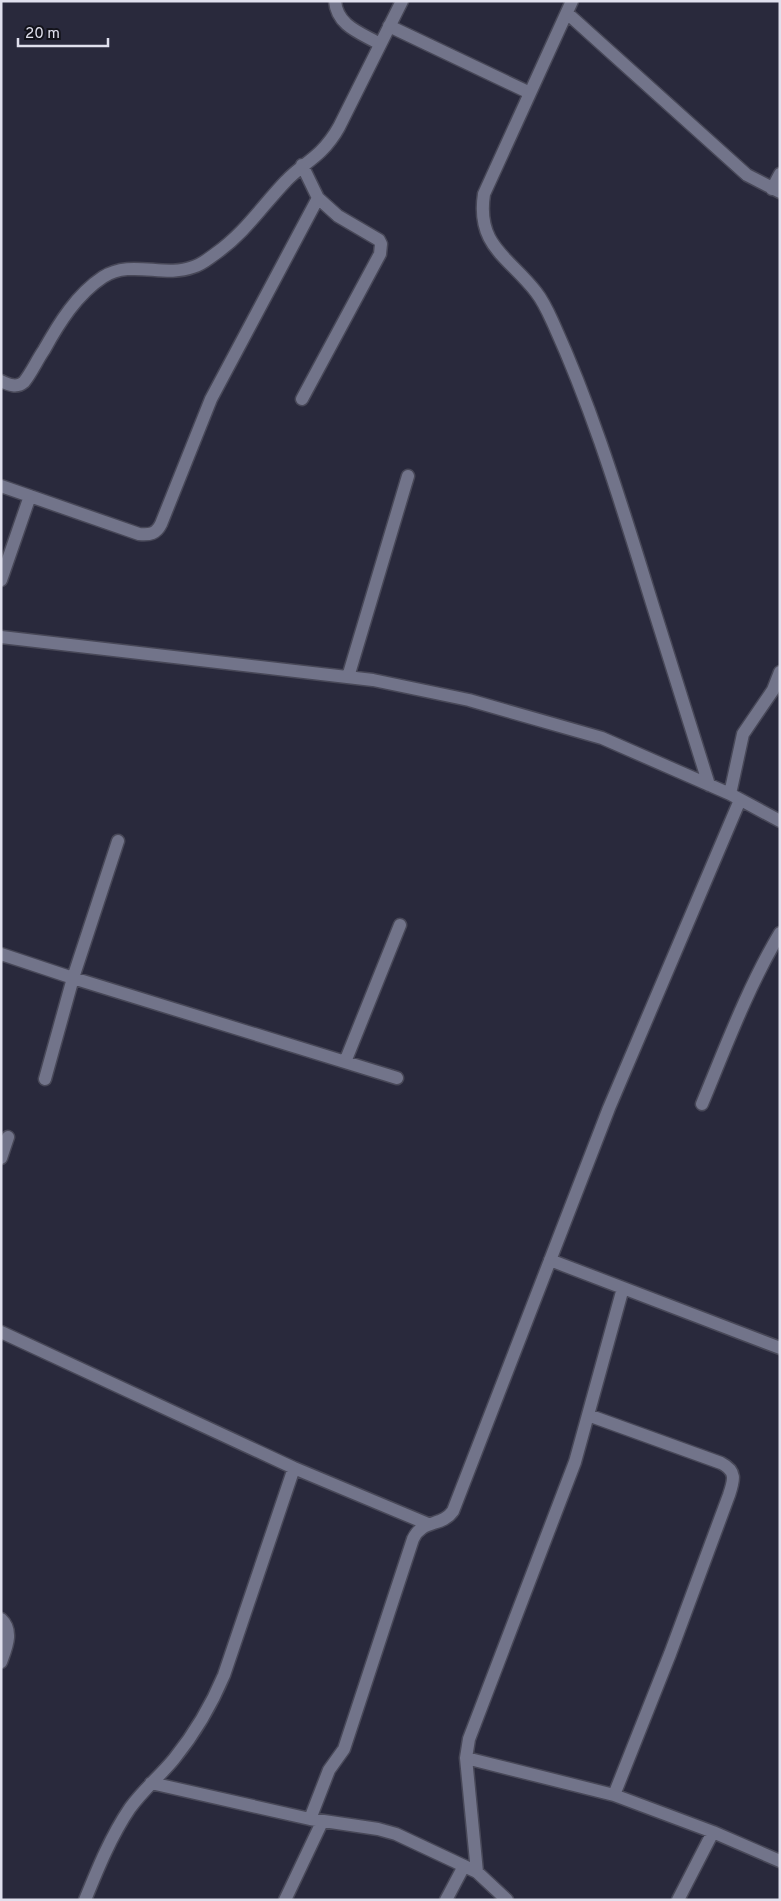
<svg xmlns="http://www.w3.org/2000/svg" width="781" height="1901" viewBox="0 0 781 1901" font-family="Overpass,sans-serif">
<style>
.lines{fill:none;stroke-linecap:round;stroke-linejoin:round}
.minor-casing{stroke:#484858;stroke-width:15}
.minor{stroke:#72748a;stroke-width:12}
</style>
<rect width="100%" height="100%" fill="#29293c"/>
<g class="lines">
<defs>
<path id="minor" d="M335 1C337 26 361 33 380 44
M572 1 484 194C476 246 509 257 536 292 544 302 549 314 554 325 589 402 614 481 639 561 662 636 686 711 709 785
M567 13 747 175 780 192
M389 26 530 93
M772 189 780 174
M1 381C9 385 17 388 24 382 32 372 37 360 44 350 59 323 77 294 103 277 131 259 164 278 193 267 201 265 208 259 215 254 245 233 262 206 286 181 297 169 310 162 321 151 328 144 334 136 339 127L402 1
M302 399 380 254 381 244 379 240 338 216 318 198 302 165
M1 486 139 534C150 535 156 534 161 524L211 399 318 198
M1 580 30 496
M1 637 373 680 469 700 602 738 730 794 780 821
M348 677 408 476
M730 794 743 734 773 690 780 672
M1 954 73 978 397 1078
M345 1062 400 925
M45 1079 73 978 118 841
M702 1104C726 1046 748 987 780 933
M1 1158 8 1137
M550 1260 780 1348
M1 1332 294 1468 428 1524
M588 1415 721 1463C737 1471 734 1480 729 1495L670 1654 614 1795
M1 1619C14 1631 6 1648 1 1662
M466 1758 614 1795 713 1832 780 1861
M151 1783 310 1819 378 1829 396 1834 477 1872 507 1900
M310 1819 329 1770 344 1749 413 1539C422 1519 442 1527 453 1511L609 1108 740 800
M477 1872 466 1758 469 1739 575 1462 623 1288
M85 1900C98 1868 111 1836 130 1808 143 1790 160 1776 174 1759 195 1733 211 1706 224 1675L294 1468
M285 1900 322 1822
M446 1900 464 1866
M678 1900 713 1832"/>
</defs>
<use href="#minor" class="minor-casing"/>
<use href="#minor" class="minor"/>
</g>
<rect width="781" height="1901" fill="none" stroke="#e0e0ed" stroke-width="5"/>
<path d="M18 38v8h90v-8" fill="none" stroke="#e0e0ed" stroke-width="2.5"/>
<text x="25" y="38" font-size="15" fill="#e0e0ed" stroke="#13131b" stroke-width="4" paint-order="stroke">20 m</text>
</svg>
